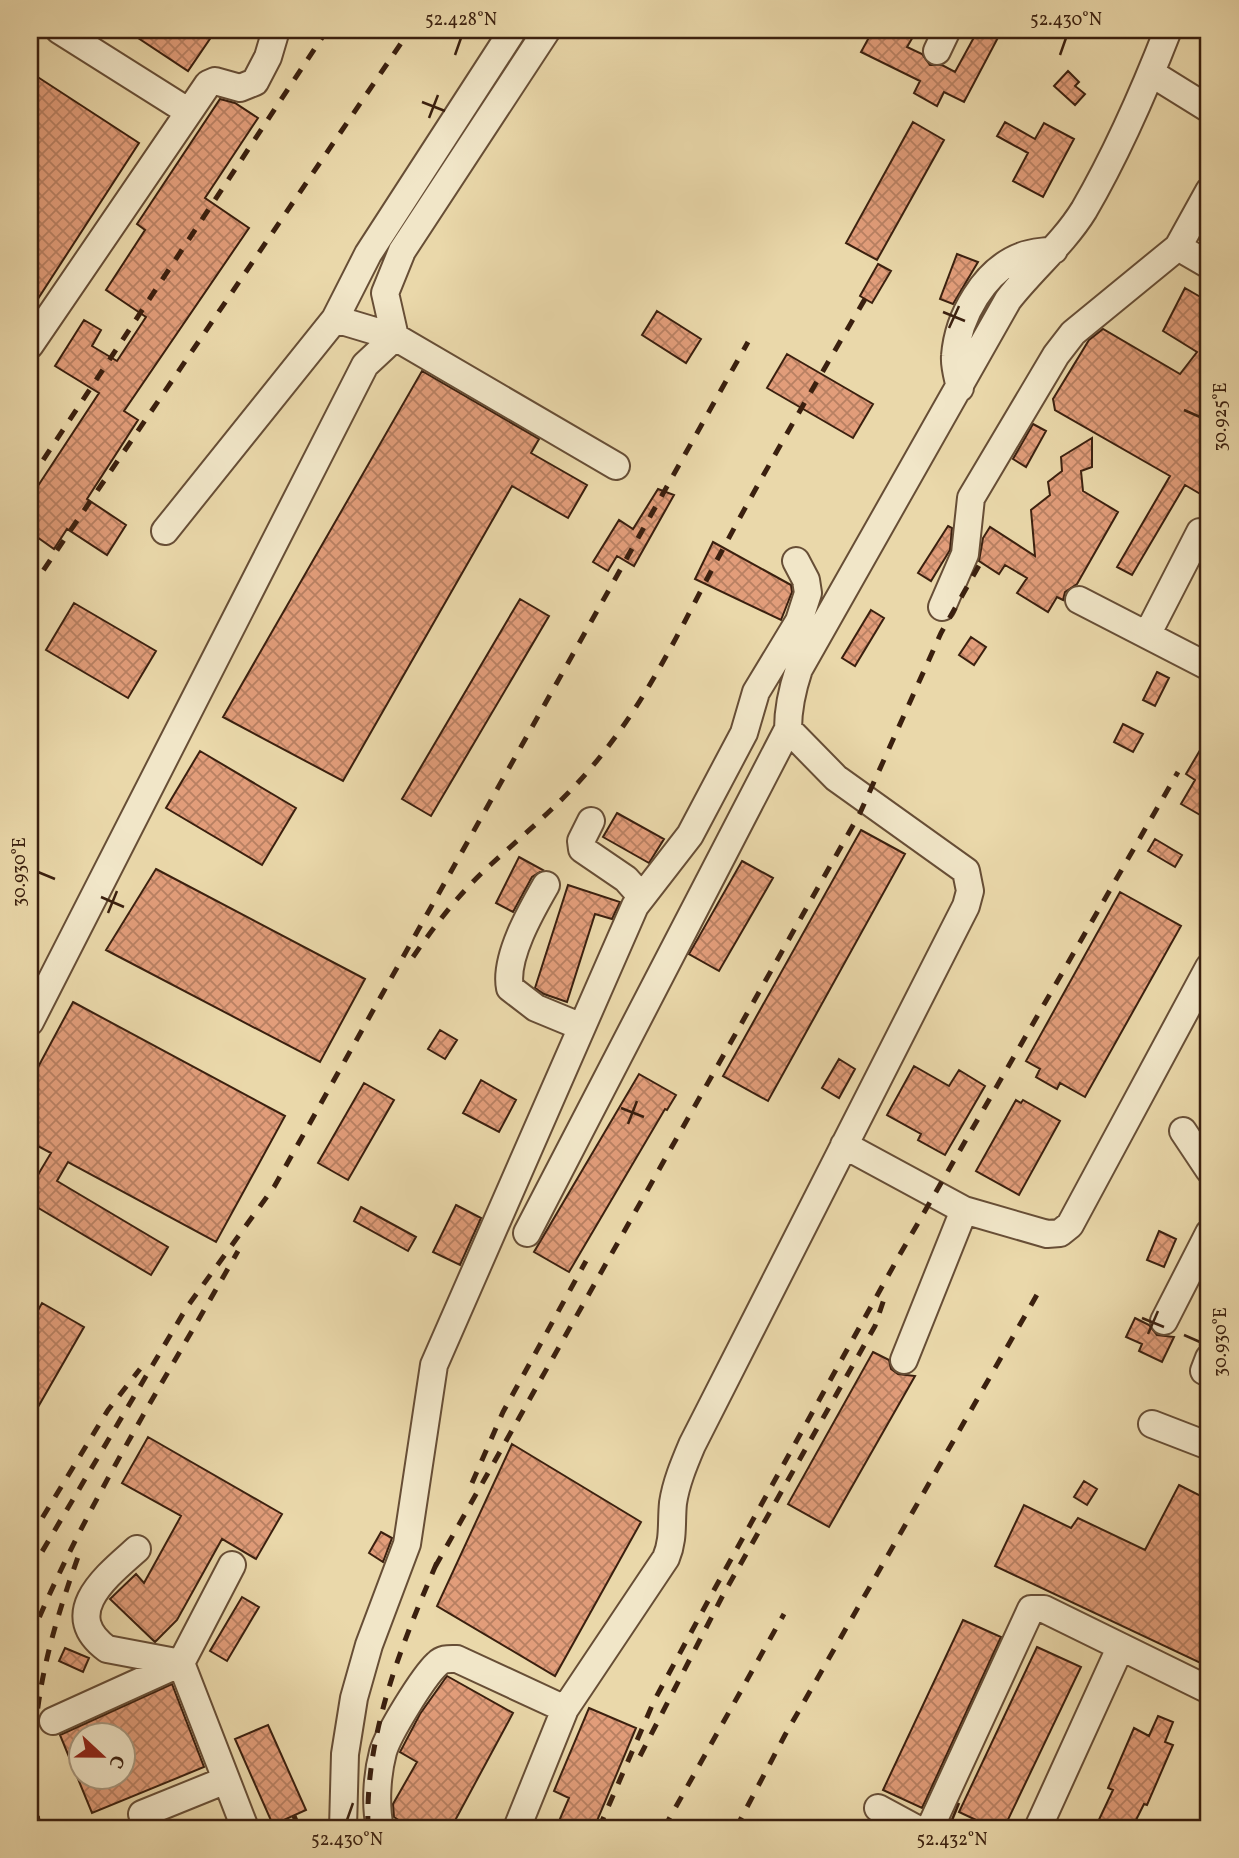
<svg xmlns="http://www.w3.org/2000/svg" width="1239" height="1858" viewBox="0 0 1239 1858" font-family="Vollkorn,serif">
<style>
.building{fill:url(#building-cross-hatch);stroke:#3b200f;stroke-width:2;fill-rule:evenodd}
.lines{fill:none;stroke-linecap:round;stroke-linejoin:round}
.minor-casing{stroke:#674e36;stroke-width:30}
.minor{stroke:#f1e6c8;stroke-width:26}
.rail{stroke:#3b200f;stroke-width:5;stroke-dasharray:12 12;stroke-linecap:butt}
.ticks{fill:none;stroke:#3b200f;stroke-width:2.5}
.neatline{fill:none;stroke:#3b200f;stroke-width:2.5}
.ticks-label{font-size:18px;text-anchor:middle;fill:#3b200f}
</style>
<defs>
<pattern id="building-cross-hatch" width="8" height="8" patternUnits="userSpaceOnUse" patternTransform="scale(1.75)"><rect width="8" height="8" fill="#e29d7a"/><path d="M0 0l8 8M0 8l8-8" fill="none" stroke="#b88062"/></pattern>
</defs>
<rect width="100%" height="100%" fill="#ead8aa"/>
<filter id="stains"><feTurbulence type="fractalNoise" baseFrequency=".00286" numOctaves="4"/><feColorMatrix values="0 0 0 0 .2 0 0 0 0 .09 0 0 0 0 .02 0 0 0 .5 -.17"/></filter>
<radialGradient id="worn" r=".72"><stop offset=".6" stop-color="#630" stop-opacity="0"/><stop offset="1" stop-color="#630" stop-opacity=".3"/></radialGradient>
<path class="building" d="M126 30H216L188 71Z
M873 30H917L907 47 922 54 930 65H942L955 72 978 30H1002L964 102 944 92 937 106 914 93 920 81 861 52Z
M1068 71 1079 82 1075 86 1085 94 1075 105 1054 86Z
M30 72 139 143 30 311Z
M220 99 235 103 258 118 205 198 249 228 124 411 138 420 87 499 126 525 107 555 67 529 54 549 30 532V498L99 393 55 366 84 320 101 330 92 346 117 361 146 317 106 290 145 230 137 224Z
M913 122 944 140 877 260 846 243Z
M1005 122 1035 139 1044 123 1074 139 1043 197 1013 181 1028 153 997 136Z
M957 254 978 262 953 304 940 299Z
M878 264 891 271 872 303 860 296Z
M1185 288 1209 302V499L1185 485 1132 575 1117 567 1170 476 1055 410 1053 399 1089 340 1103 329 1180 374 1197 352 1163 331Z
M657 311 701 339 686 363 642 335Z
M787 354 873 404 853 438 767 388Z
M422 371 539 439 531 453 587 485 568 518 512 486 343 781 223 717Z
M1033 424 1046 431 1026 467 1013 459Z
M1092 438V467L1081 471 1083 491 1118 512 1077 584 1065 592 1063 600 1057 597 1048 612 1017 593 1027 578 1005 565 999 574 979 561 983 538 990 527 1035 556 1031 510 1050 495 1048 482 1062 471 1061 457Z
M658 489 674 495 634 566 617 556 608 571 593 562 619 520 633 529Z
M948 526 952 528 950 550 931 581 918 573Z
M713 542 791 585 792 592 781 620 695 579Z
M520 599 549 616 431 816 402 799Z
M74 603 156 651 128 698 46 650Z
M871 610 884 618 855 666 842 658Z
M971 637 986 647 974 665 959 655Z
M1157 672 1169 678 1155 706 1143 700Z
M1123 724 1143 734 1133 752 1114 742Z
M1209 735V820L1181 804 1195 780 1186 774Z
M200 751 296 808 262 865 166 808Z
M617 813 664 839 649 863 603 837Z
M861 830 905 854 768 1101 723 1076Z
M1155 839 1182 855 1175 867 1148 851Z
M519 857 543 870 532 877 513 912 496 903Z
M742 861 773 878 719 971 689 954Z
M156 869 365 979 320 1062 106 950Z
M568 885 620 902 612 919 595 914 567 1002 544 994 535 988Z
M1120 892 1181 926 1085 1097 1060 1083 1057 1089 1036 1077 1040 1069 1026 1061Z
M73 1002 285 1116 216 1242 68 1162 57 1181 168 1247 151 1275 30 1203V1188L51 1153 30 1142V1082Z
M440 1030 457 1040 445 1059 428 1049Z
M839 1059 855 1069 839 1098 822 1088Z
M914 1066 949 1086 959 1070 985 1086 945 1155 918 1140 921 1134 887 1115Z
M639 1074 676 1095 667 1110 665 1109 569 1272 534 1252Z
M481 1080 516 1100 499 1132 463 1113Z
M364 1083 394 1100 348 1180 318 1163Z
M1016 1100 1021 1103 1023 1100 1060 1121 1019 1195 976 1171Z
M456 1205 481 1218 460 1265 433 1252Z
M361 1207 416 1237 408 1251 354 1221Z
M1159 1231 1176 1239 1164 1267 1147 1260Z
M42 1303 84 1327 30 1421V1325Z
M1135 1318 1149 1325 1157 1335 1174 1337 1162 1362 1139 1351 1142 1344 1126 1337Z
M873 1352 889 1360 891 1369 898 1374 915 1376 829 1527 788 1504Z
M148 1437 282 1514 256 1559 222 1539 177 1620 155 1642 110 1599 136 1574 144 1583 181 1516 122 1483Z
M512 1444 641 1522 555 1676 437 1606Z
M1084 1481 1097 1489 1087 1505 1074 1497Z
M1179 1485 1209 1500V1667L995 1566 1024 1505 1071 1528 1078 1518 1145 1550Z
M381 1532 392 1538 383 1562 369 1553Z
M242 1597 259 1607 227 1661 210 1651Z
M963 1620 1001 1637 922 1808 883 1790Z
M1037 1647 1081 1667 1004 1828H993L959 1812Z
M65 1648 89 1658 83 1672 59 1661Z
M447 1676 513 1713 451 1828H411L394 1817 393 1804 417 1762 400 1752 420 1714Z
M172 1684 204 1767 92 1813 60 1735ZM80 1735H122V1777H80Z
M589 1708 636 1728 594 1828H556L569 1798 554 1791Z
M1158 1716 1173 1722 1165 1742 1173 1745 1147 1805 1144 1804 1132 1828H1095L1113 1790 1108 1788 1134 1728 1149 1736Z
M268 1725 306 1810 273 1825 235 1739Z"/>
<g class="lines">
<defs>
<path id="minor" d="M937 51 947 30
M1151 73 1209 109
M189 112 208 84 215 81 240 88 255 82 268 57 276 30
M1209 191 1178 247 1209 265
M335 319 395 337 616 466
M30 345 189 112 59 30
M960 388C958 378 954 366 955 356 958 317 984 270 1022 256 1031 252 1043 252 1054 250
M165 531 335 319 368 254 513 30
M1079 600 1209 667
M942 607 965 554 971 498 1056 355 1073 333 1178 247
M1147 635 1200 532
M591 821 581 841 582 849 626 879 642 897
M546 885C531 911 504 958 510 988L536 1008 582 1027
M30 1022 365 365 395 337 385 293 402 251 547 30
M1183 1131 1209 1170
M844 1145 964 1210
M527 1233 788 729
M1164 1321 1209 1233
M904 1360 964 1210 1047 1234 1060 1233 1070 1225 1209 967
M1204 1371 1209 1358
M1152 1424 1209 1446
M137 1549C108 1575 58 1613 107 1649L181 1663 245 1828
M53 1721 181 1663 232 1565
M878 1808 915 1828
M142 1814 226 1780
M343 1828 345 1754 354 1698 369 1645 407 1544 434 1365 635 906 690 835 744 733 756 692 799 621 808 593 806 580 796 561
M380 1828C375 1805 377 1775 383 1752 388 1734 423 1677 437 1664 443 1658 449 1659 457 1659L565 1709
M517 1828 565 1709 666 1558C674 1539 671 1523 673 1503 676 1483 684 1464 692 1445L966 906 970 891 966 871 836 778 788 729C788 707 792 690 799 669L1008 300C1032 269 1063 244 1084 210 1116 155 1145 89 1168 30
M930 1828 1031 1609H1044L1209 1690
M1038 1828 1120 1648"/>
</defs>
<use href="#minor" class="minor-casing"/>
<use href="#minor" class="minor"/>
<path class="rail" d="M30 480 327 30
M30 590 410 30
M413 957C435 925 459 894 487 868 533 826 572 795 610 744 656 684 688 613 724 547 769 463 817 381 865 299
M472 1483 503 1412 586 1261
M30 1538 108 1410 140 1369
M435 1567 860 813 941 633 981 562
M30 1572 187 1307 274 1187 748 342
M30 1639C86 1504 166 1378 238 1251
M640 1756 723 1595 875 1326 884 1299
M294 1816 299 1828
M281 1822 284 1828
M39 1828C24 1730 45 1649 78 1557
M368 1828C365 1733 401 1646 438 1560
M599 1828 654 1701 714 1590 899 1256 1178 772
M664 1828 784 1614
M736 1828 785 1735 1042 1286"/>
</g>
<path class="ticks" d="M455 55 461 38M1060 55 1066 38M422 102 445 111M429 118 438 95M943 312 965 321M949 328 959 306M1184 410 1200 417M38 872 55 879M101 897 124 907M108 913 117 891M621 1108 644 1117M628 1124 637 1101M1142 1318 1164 1327M1148 1334 1158 1311M1184 1335 1200 1342M347 1820 353 1803M952 1820 959 1803"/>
<rect width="1239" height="1858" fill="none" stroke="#ead8aa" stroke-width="77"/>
<g transform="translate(102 1756) rotate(112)"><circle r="33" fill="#f1e6c8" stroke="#a8977e" stroke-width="2"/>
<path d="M0-5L12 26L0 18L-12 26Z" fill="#8f2418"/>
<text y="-10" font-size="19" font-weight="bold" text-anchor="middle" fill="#3b200f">С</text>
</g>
<rect x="38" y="38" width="1162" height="1782" class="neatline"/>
<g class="ticks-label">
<text x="461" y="25">52.428°N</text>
<text x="1066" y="25">52.430°N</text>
<text transform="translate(1220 417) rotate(-90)" y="6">30.925°E</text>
<text transform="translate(19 872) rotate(-90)" y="6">30.930°E</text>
<text transform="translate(1220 1342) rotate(-90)" y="6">30.930°E</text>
<text x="347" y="1845">52.430°N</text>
<text x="952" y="1845">52.432°N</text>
</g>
<rect width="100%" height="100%" filter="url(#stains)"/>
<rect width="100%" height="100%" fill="url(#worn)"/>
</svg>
